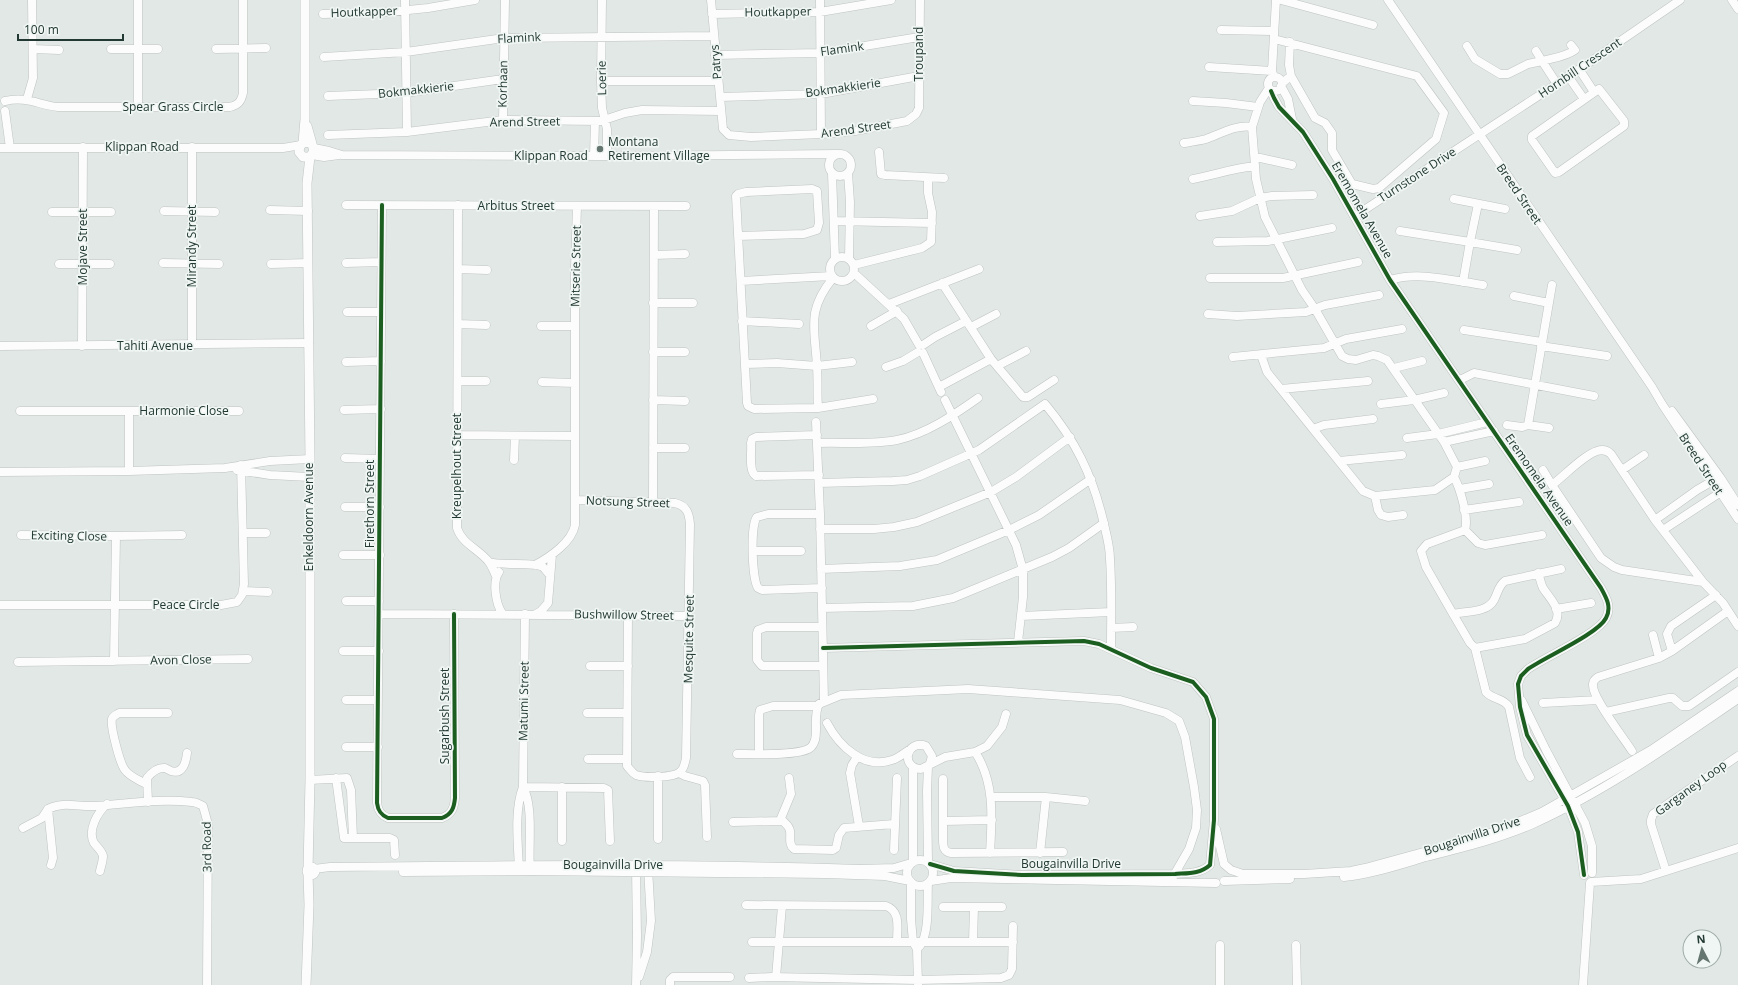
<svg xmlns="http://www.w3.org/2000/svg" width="1738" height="985" viewBox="0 0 1738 985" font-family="'Open Sans',sans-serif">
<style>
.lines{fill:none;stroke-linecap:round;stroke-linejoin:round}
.minor-casing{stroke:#bfc4c2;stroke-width:9}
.tertiary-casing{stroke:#bfc4c2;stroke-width:10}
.minor{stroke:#fbfcfb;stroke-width:8}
.tertiary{stroke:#fbfcfb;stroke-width:9}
.cycleway-casing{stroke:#f0f6f3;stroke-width:6}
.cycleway{stroke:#1b5e20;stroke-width:4}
.poi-dot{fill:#657671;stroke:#f0f6f3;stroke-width:1.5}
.labels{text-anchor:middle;stroke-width:3.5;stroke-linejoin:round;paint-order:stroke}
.street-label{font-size:12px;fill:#223832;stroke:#f0f6f3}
.poi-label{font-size:12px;fill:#223832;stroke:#f0f6f3;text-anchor:start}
</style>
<rect width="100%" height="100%" fill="#e2e8e5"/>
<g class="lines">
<defs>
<path id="minor" d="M405 0 407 132
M602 0 601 81 602 108 607 129V156
M711 0 723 129 729 135 751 137 821 134 855 131 907 121 916 114 919 108 920 0
M820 0 821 134
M1281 0 1373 25
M1388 0 1652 387 1662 404 1738 519
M1732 0 1738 9
M323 14 389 12 428 8 475 0
M712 14 820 12 891 0
M1221 30 1274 31
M1274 39 1417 76 1444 113 1436 139 1379 188 1373 189 1352 184 1332 150V133L1325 123 1315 118 1291 76
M1467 46 1475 59 1500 74H1508L1528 64 1542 61 1557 84
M33 49 59 50
M111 49H158
M216 49 266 48
M1536 51 1542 61C1553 58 1565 57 1575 50L1571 45
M715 55 822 53 919 37
M324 57 406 52 504 38 714 36
M1209 67 1272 71
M1579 69 1594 92
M1568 76 1584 99
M1268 84a7 7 0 1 1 14 0a7 7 0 1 1-14 0Z
M1274 77 1272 71 1276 0
M601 81H718
M1282 83 1291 76 1289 65 1290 42
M1281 86 1288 99 1292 119
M1599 89 1624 121V126L1559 172 1555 173 1532 140V136Z
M1271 91 1274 98 1279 107 1303 132 1333 179 1390 280 1601 588C1606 597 1612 607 1606 618 1598 634 1545 657 1528 669L1521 676 1518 684 1520 707 1527 735 1568 806 1578 832 1584 875
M328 96 405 93 503 79
M720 97 821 94 919 76
M27 99 33 78 32 0
M5 101C26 96 39 105 58 107H230C238 105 241 102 243 93V0
M1193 101 1226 103 1258 107
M138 107V0
M5 111 10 148
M503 120 505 0
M328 135 407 132 503 120 601 121 625 113 642 110 721 111
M1184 143C1191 142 1199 141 1206 139 1220 134 1237 124 1252 127
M0 148H283L301 145
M314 148 329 151 342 155 607 156 837 154
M879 152 881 174 885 175 944 178
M829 165a11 11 0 1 1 22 0a11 11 0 1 1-22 0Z
M312 155 324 157 339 155
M594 156 595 121
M1256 157 1292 165
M832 173 835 259
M848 173 850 202 849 259
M1193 179C1214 175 1234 168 1255 166
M1454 199 1505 209
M1478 204 1470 242 1517 250
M346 205 686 206
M382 205 377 803C378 811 381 815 388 818H442C452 814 454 808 455 798L454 614
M458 205 457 528C462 544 479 549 489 562 492 566 494 572 496 576
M270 210 308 211
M164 211 215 212
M52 212H111
M1200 216 1232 211 1260 198 1272 196 1313 195
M1355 216 1584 66 1680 0
M834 221 932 223
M1400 231 1470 242 1463 282
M738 236 804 234 817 230 819 223 817 191 812 189 746 192 738 194 736 196 747 403 748 406 754 409 818 408 873 399
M1217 242 1268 241 1332 228
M654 255 685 254
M830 269a12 12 0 1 1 24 0a12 12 0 1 1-24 0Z
M163 263 219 264
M346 263 381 262
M59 264H110
M271 264 308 263
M854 265 922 248 931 242 932 212 928 193V178
M458 269 487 270
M854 273 904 319 919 345
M1210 278H1283L1358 262
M1390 280C1420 271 1454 281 1483 285
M741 281 831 276
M942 283 991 359 1023 397H1028L1054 380
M1514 296 1549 303
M653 303H693
M889 304 979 269
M347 312H381
M1208 314 1237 316 1306 312 1325 305 1379 295
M742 321 799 324
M458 324 486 325
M541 326H575
M871 326 897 311
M971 327 996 314
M1464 330 1542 342
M923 345 935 337 966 321
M0 346 309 343
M82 346 83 147
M192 346V147
M1541 346 1607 356
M653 352H685
M923 353 941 392
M1261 355 1267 372 1363 491 1375 496 1435 490 1454 477 1457 467 1444 442 1387 360 1378 356 1373 355 1356 360 1348 359 1342 356 1315 309 1302 290 1265 217 1256 179 1252 127 1260 102 1269 88
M1233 357 1324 348 1346 339 1402 329
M346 362 381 361
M746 364 777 363 817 366 852 362
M997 366 1026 351
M886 367 903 361 918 352
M1394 368 1422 361
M1460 380 1474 373 1594 396
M458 381H486
M542 382 575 383
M939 387 991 359
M1281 389 1368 381
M653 400 685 401
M945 400 1016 545 1023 570V597L1018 642
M1381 404 1414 400 1444 393
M818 408C817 394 818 380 817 367 815 328 806 311 833 278
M344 410 381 409
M20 411H239
M129 411V471
M1672 411 1720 477 1738 505
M816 422 820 514 824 701
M1507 425 1522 427 1528 425 1549 428
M1528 425 1552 285
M1313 429 1324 425 1373 419
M458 435 575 436
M817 435 756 437 752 439 751 443C752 452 748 471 756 476L819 475
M1407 438 1438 434 1487 422
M1444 442 1494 431
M817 443C842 442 872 445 897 440 926 434 954 415 978 398
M653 448H685
M345 458 380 459
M514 460 515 436
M1339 461 1402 455
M1457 467 1485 461
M237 470 270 475 309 477
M1543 470 1552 485
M1622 470 1644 455
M0 472 129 471 225 468 270 461 310 459
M1454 477C1460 488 1469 518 1465 530L1427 544 1421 551 1426 567 1453 614C1466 611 1487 613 1494 600 1498 593 1498 586 1505 581L1561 569
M819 483 893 481 907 480 920 476 979 450 1045 404C1075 440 1092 474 1103 520 1106 533 1110 546 1110 559 1112 589 1111 619 1111 648
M1460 489 1489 484
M1375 496 1378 510 1381 515 1388 517 1403 515
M575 500 675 503C687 506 689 513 690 524L686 758C685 763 684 769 680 772 673 778 644 778 636 775 632 773 630 769 627 766L628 615
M653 502 654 206
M345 507H380
M1464 510 1519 502
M820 514H768L757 517C750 525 752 579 758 588L762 590 822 588
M1655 520 1697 490 1716 479
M820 529H874L894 527 917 522 991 492 1016 477 1070 437
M1465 530 1478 543 1485 545 1542 535
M1663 530 1724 490
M243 533H266
M21 535 116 536 182 535
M754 551H801
M343 555H380
M489 562C503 566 534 562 543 567 545 569 547 572 549 574
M535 565C550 557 572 542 575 525V269L577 206
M821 569 900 566 937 560 1009 530 1039 515 1091 479
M499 572C492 582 496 604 502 613
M1703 582 1655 520 1611 454C1607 450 1603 449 1597 451 1584 455 1564 476 1552 485L1601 558 1614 567 1622 570 1703 582 1723 603 1738 626
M243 591 268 592
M346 601H379
M0 605H221L237 602 242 595 244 584 241 465
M822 608 913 606 953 598 1052 557 1069 548 1104 523
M1556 609 1591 603
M379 614 689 616
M536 614 541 611 548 603 552 555
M1453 614 1470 643 1475 648 1486 692C1493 700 1504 698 1509 707L1520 758 1530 777
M1021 616 1111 612
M822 627H766L758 630 757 633V660L762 666H823
M1111 628 1133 627
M1653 635 1659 658
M823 648 1084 641 1099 644 1151 668 1193 682 1206 697 1214 719V820L1210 865C1200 874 1188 873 1175 874L1022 875 954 871 930 864
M1475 648 1525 639 1555 623C1563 610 1550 599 1543 588 1541 584 1540 578 1538 573
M343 651H379
M1672 651 1667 634 1671 626 1716 595
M114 661 116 536
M18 662 248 659
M590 666H628
M346 700H378
M1522 701 1546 750 1585 823 1592 846V873
M1543 703 1598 700
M1606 712 1669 698H1673L1682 706H1689L1738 672
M587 713H627
M827 723C839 746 864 770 892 760 899 758 905 752 911 749
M346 747H378
M1632 751C1624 738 1591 697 1593 684 1593 681 1595 679 1598 677L1659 658 1672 651 1728 611
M975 752C995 782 992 818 990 853
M737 754C752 754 799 756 810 748 813 746 814 743 815 740 818 728 813 716 819 704L841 695 968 689 1120 700 1166 713 1179 721 1185 737 1194 787 1197 810 1196 828 1189 849 1170 882
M759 754V715L760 710 773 706H817
M857 757 852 765 850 773 859 826
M588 759H626
M930 763 932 756 926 746C906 739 900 768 921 769L945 757 975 752 987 746 1002 727 1006 714
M928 766 927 791 928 862
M679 773 685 776 703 781 705 785 707 837
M336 778 344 838H390L394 840 395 855
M789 778 791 794 781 818C783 823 789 824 790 831 791 838 788 844 794 849L833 850 836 848 839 835 844 828 894 824
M943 779V840C943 847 944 852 951 853L1063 852
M310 780 347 778 351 790 353 838
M146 784C139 780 130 777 125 770 120 764 110 726 112 719 113 716 116 715 119 713H168
M523 787 604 788 608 790 610 841
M523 787C534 807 528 845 530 869
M992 797H1046L1085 801
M148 802 147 778C151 773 157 767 165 768 167 769 169 770 171 771 183 775 186 762 187 753
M48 809 53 858 51 865
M944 821 992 820
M733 822 782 821
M23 828 42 818 48 809C62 801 79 807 94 806 126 804 159 798 192 802 196 802 199 804 203 806L208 824 207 985
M1216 829 1224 864 1231 870 1243 874H1304L1351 871 1365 868 1471 839 1499 830 1542 812 1651 750 1738 691
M658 839V776
M562 841V787
M894 850 897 778
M1040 853 1046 797
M907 873a13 13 0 1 1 26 0a13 13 0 1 1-26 0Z
M913 862V767
M636 868 637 936 636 985
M314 869 330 867C507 865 683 863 860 869L894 868 911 863
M519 869C518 844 514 810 523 787L525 614
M100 871C101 866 103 861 103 856 102 851 97 847 94 843 87 830 98 812 107 804
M1666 871 1651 824V820L1653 814 1738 756
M403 872 530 871 825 874 885 876 910 881
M1344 877C1372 874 1399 865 1426 857 1462 848 1499 839 1533 824 1606 791 1672 744 1738 699
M931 881 951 878 1216 883
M1224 881 1290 879
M911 882V919L913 942 917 949 918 984
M1591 882 1641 879 1738 848
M746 905 886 906C901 911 897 928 897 942
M943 907H1002
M752 942H1013
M973 942 974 907
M1220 945V985
M1296 945 1297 985
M920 946C930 932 927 900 928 883
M639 977 647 952 651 921 648 868
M776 977 782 906
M749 978 772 977 918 980 1001 978 1009 975 1012 969 1013 926
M670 985V980L673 977H730
M1583 985 1590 883"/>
<path id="tertiary" d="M307 126 314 151 310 157H303L299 152 300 146 304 142 311 143
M303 143 305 119V0
M307 871a4 4 0 1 1 8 0a4 4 0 1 1-8 0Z
M308 870 310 780V459L307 183 310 157
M306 985 309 905 308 873"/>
</defs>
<use href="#minor" class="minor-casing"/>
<use href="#tertiary" class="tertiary-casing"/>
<use href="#minor" class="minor"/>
<use href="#tertiary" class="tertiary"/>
<defs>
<path id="cycleway" d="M1271 91 1274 98 1279 107 1303 132 1333 179 1390 280 1601 588C1606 597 1612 607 1606 618 1598 634 1545 657 1528 669L1521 676 1518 684 1520 707 1527 735 1568 806 1578 832 1584 875
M382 205 377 803C378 811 381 815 388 818H442C452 814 454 808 455 798L454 614
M823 648 1084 641 1099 644 1151 668 1193 682 1206 697 1214 719V820L1210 865C1200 874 1188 873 1175 874L1022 875 954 871 930 864"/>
</defs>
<use href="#cycleway" class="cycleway-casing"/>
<use href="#cycleway" class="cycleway"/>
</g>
<circle class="poi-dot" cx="600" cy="149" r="4"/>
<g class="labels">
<g class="street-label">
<text transform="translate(364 12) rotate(-2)" y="4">Houtkapper</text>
<text transform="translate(778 12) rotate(-1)" y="4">Houtkapper</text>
<text transform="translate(519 38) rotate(-3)" y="4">Flamink</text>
<text transform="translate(842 49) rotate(-8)" y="4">Flamink</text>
<text transform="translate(919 54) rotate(-90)" y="4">Troupand</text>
<text transform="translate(716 62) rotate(-95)" y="4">Patrys</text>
<text transform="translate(1580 68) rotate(-34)" y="4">Hornbill Crescent</text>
<text transform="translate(602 78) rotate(-91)" y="4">Loerie</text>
<text transform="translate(503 84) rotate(-89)" y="4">Korhaan</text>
<text transform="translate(843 88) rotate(-8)" y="4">Bokmakkierie</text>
<text transform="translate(416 90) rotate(-6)" y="4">Bokmakkierie</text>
<text x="173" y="111">Spear Grass Circle</text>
<text transform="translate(525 122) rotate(-1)" y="4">Arend Street</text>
<text transform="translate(856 129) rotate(-8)" y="4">Arend Street</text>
<text x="142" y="151">Klippan Road</text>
<text x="551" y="160">Klippan Road</text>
<text transform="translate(1417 175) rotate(-33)" y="4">Turnstone Drive</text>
<text transform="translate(1519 194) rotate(56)" y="4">Breed Street</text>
<text x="516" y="210">Arbitus Street</text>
<text transform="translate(1362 210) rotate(60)" y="4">Eremomela Avenue</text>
<text transform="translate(192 246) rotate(-90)" y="4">Mirandy Street</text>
<text transform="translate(83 247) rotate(-90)" y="4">Mojave Street</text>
<text transform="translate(576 266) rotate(-89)" y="4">Mitserie Street</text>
<text x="155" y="350">Tahiti Avenue</text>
<text x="184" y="415">Harmonie Close</text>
<text transform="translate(1701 464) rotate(57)" y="4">Breed Street</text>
<text transform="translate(457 466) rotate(-90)" y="4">Kreupelhout Street</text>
<text transform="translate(1539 480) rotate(55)" y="4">Eremomela Avenue</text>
<text transform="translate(628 502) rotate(2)" y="4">Notsung Street</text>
<text transform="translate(370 504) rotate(-90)" y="4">Firethorn Street</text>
<text transform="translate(309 517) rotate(-90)" y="4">Enkeldoorn Avenue</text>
<text transform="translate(69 536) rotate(1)" y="4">Exciting Close</text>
<text x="186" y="609">Peace Circle</text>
<text transform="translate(624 615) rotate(1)" y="4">Bushwillow Street</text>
<text transform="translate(689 639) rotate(-89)" y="4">Mesquite Street</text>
<text transform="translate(181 660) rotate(-1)" y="4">Avon Close</text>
<text transform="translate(524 701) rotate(-89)" y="4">Matumi Street</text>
<text transform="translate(445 716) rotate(-90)" y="4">Sugarbush Street</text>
<text transform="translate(1691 788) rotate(-36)" y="4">Garganey Loop</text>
<text transform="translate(1472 836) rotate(-18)" y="4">Bougainvilla Drive</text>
<text transform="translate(207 847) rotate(-91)" y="4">3rd Road</text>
<text x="1071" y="868">Bougainvilla Drive</text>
<text x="613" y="869">Bougainvilla Drive</text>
</g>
<g class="poi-label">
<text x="608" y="146">Montana<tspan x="608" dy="14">Retirement Village</tspan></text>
</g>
</g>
<g transform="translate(1702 949) rotate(354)"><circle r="19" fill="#f0f6f3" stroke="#9eaaa6"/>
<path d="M0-3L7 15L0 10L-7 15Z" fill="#657671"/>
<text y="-6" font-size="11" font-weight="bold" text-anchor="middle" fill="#223832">N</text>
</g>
<path d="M18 34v6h105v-6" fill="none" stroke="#223832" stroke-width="2"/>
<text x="24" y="34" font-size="12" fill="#223832" stroke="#f0f6f3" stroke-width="3" paint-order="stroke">100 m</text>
</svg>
